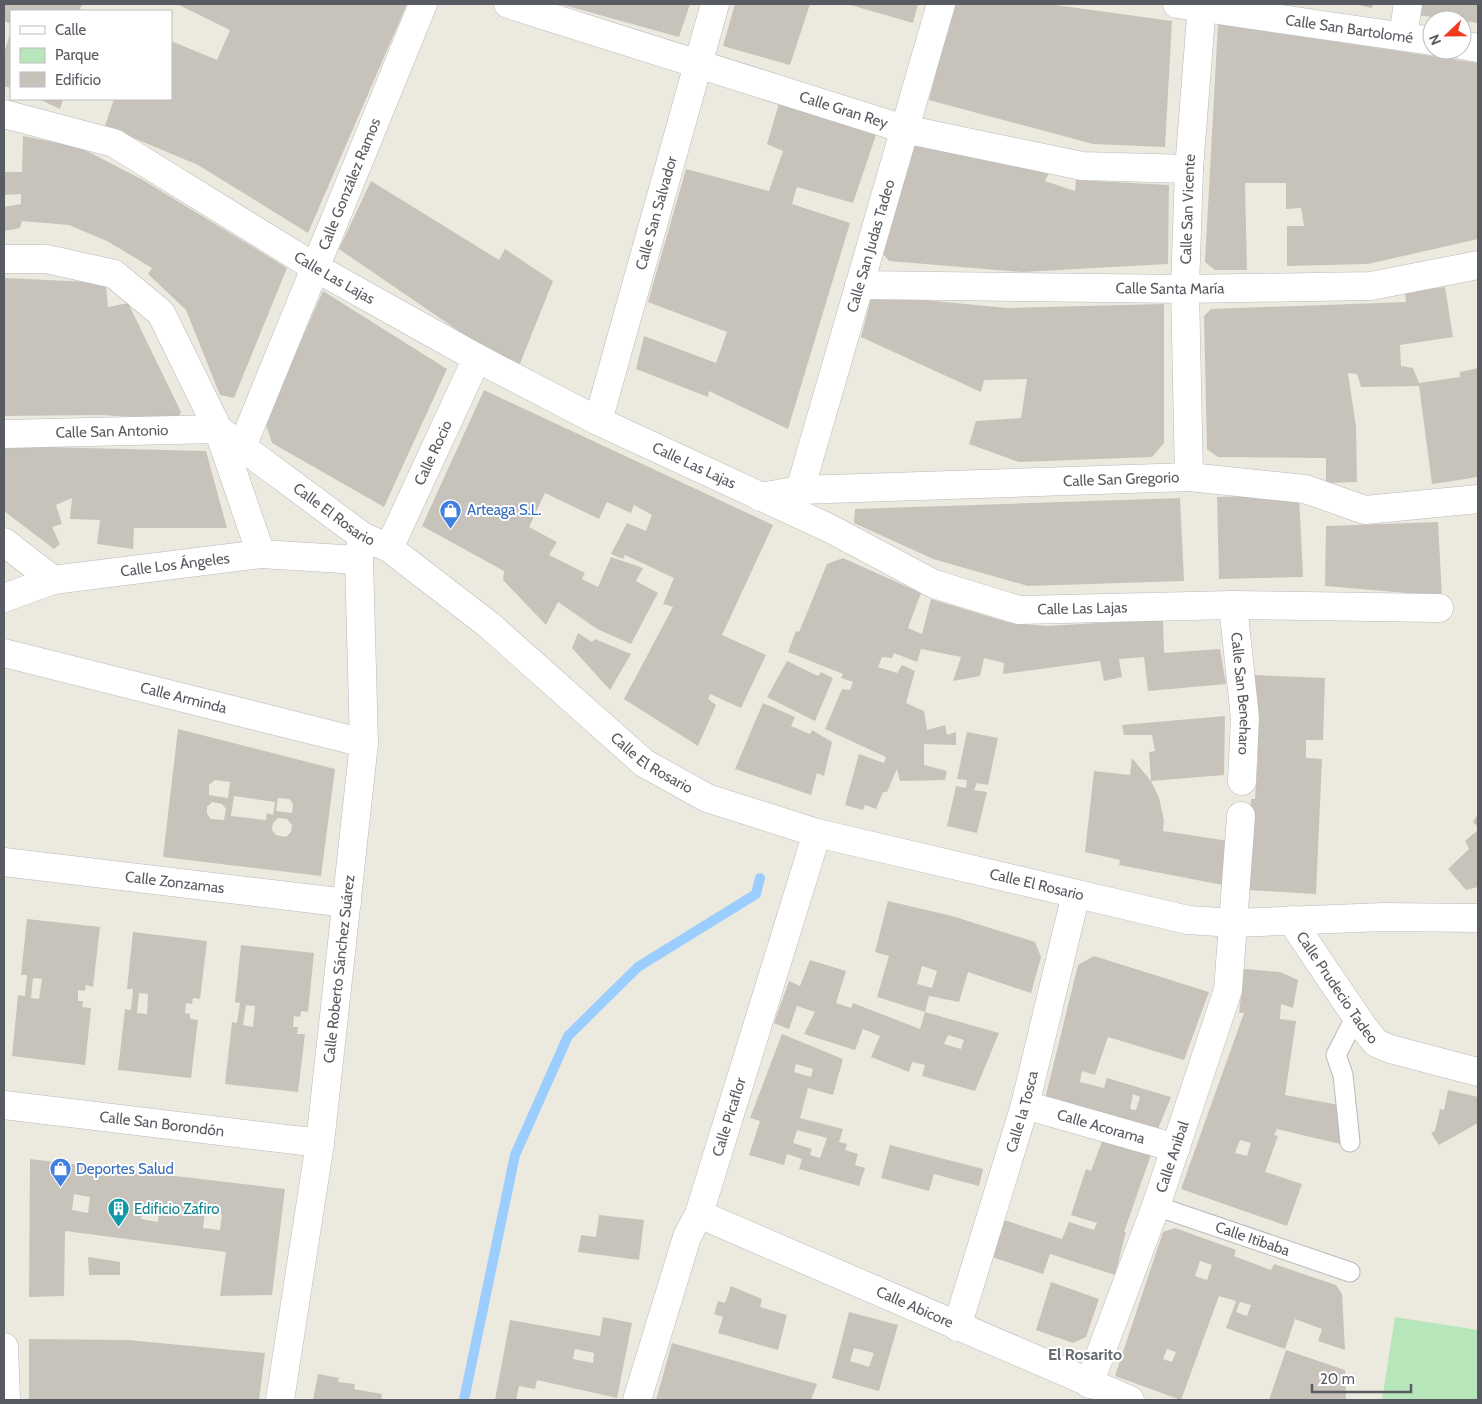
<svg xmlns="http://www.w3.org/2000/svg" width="1482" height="1404" viewBox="0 0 1482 1404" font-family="Cabin,sans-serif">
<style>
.green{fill:#b8e6bb}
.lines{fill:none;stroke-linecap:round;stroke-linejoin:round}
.stream{stroke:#9bceff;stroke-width:10}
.building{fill:#c7c3bb;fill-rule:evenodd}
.lane-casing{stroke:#b7b9bf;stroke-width:21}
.street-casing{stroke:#b7b9bf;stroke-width:29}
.lane{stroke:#fff;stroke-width:19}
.street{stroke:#fff;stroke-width:28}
.labels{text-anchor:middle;stroke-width:4;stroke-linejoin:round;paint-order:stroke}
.street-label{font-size:15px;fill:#585b61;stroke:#fff}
.shop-label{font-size:15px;fill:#366cbe;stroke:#fff;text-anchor:start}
.culture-label{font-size:15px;fill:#0d838f;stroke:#fff;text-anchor:start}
.neighbourhood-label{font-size:16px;font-weight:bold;fill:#686d73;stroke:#fff}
</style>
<rect width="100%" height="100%" fill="#eceade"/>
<path class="green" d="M1395 1317 1478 1330V1400H1382Z"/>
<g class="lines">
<path class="stream" d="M464 1400 515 1155 568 1036 638 967 756 894 760 878"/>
</g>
<path class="building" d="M4 4H82L80 9 85 11H11V24L4 21Z
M177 4H407L308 233 198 165 105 126 114 99H171V41L217 60 230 30Z
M560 4H690L679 37Z
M735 4H810L790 65 723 46Z
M847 4H918L913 23Z
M953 4H1048L1172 21 1165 147 1093 144 929 100Z
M1354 4H1373L1372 8Z
M1418 4H1478V23L1416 15Z
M1218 24 1478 63V239L1368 264 1287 266V226H1304L1301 208 1286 209V183H1245L1247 270H1215L1205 262Z
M11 31V88L4 86V53Z
M39 99H63L60 109Z
M780 100 878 129 853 203 797 187 792 204 850 223 788 429 709 391 708 397 636 369 644 336 716 363 727 332 648 302 686 169 769 191 783 151 767 144Z
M23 136 79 147 143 180 287 268 234 398 220 395 186 310 148 274 152 268 107 241 69 225 22 221 20 228 4 231V207L21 204V194L4 195V172H22Z
M926 139 1049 173 1045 181 1075 191 1076 180 1169 185 1168 264 1022 272 889 261 883 254 913 147Z
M371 181 499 260 505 249 553 281 519 366 466 336 339 249Z
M4 278 91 282 106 287 108 307 128 303 181 412 177 420 102 415 4 416Z
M1445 287 1453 337 1400 345 1401 366 1413 368 1419 383 1460 377V372L1478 368V477L1432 484 1419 386 1361 387 1357 374 1348 373 1356 427 1357 482 1326 483V458L1218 457 1207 449 1204 316 1211 309 1406 302 1405 292Z
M323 291 447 369 384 507 272 443 265 422Z
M872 295 1007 308 1164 304V443L1152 457 1019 462 969 444 976 421 1021 418 1027 379 984 380 981 392 861 337Z
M484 390 773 525 722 635 766 655 741 708 710 694 708 699 716 705 698 746 624 699 673 607 663 604 674 578 625 555 623 559 611 554 627 523 646 531 652 515 634 505 631 513 607 502 599 519 545 493 529 527 557 542 549 555 585 573 582 579 598 587 611 557 643 568 636 581 658 593 631 644 597 629 558 602 546 625 503 580 504 571 422 526Z
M4 446 206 451 227 528H134L133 549 97 544 100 520 70 519 72 498 56 505 62 524 52 527 60 544 54 549 4 511Z
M1299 494 1303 577 1219 579 1217 497Z
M1180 498 1184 581 1028 586 933 559 854 523 855 509Z
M1438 522 1442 596 1325 586 1326 526Z
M843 558 921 593 908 628 922 634 931 599 1011 623 1012 617 1024 620 1022 624 1048 626 1163 619 1164 653 1220 649 1226 684 1148 691 1144 657 1119 659 1122 677 1104 681 1100 661 1003 674 1004 663 984 658 980 676 953 681 961 657 921 649 917 662 894 653 892 658 882 657 878 667 897 673 902 665 915 671 906 703 924 711 927 730 945 725 947 735 956 732V745L924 744V765L947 771 945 780 900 781 897 769 887 792H883L876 809 865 805 863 810 845 805 859 754 884 763 886 757 825 729 842 689 850 690 853 682 841 678 843 674 788 652 796 631 799 632 827 564Z
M578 633 592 642 595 639 631 654 610 690 572 648Z
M787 661 818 676 821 672 833 678 815 721 767 697Z
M1255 675 1325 678 1323 740H1306V758L1322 759 1316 894 1247 890 1251 799H1255L1258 756 1254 755Z
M763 703 795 717 791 726 810 734 812 730 832 742 824 776 817 773 811 795 735 769Z
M1225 716 1224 775 1151 781 1149 752 1155 751 1152 735H1124L1122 725Z
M178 729 335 769 321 876 163 857ZM215 780 230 782 228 798 209 795V785ZM234 796 275 802 273 815 267 813 266 820 231 816ZM278 798 289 799 293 804 292 813 276 811ZM212 802 222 804 226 809 224 820 211 819 207 814V807ZM278 818 287 819 292 825 291 832 286 837 276 835 272 830 273 823Z
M967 732 998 738 988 785 977 783 974 790 987 792 977 833 947 826 956 786 966 788 967 780 957 779Z
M1132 758 1151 781 1159 798 1164 820 1163 831 1229 841 1228 886 1119 865 1120 860 1085 852 1094 771 1130 775Z
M1478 814V827L1473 822Z
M1478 830V887L1466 890 1448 869 1469 849 1465 841Z
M888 901 952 916 1035 942 1041 957 1031 993 968 972 959 1002 929 996 925 1012 877 997 889 956 875 952ZM922 966 937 971 932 988 917 984Z
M27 919 100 927 93 987 86 985 85 991 78 990V1001H83L82 1007 91 1008 85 1065 12 1056 18 995 25 996 27 975H21ZM33 978 42 979 39 999 31 998Z
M133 932 207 941 200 999 193 998 192 1004 186 1003 185 1013 190 1014V1019L198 1020 191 1078 118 1070 125 1009 131 1010 133 989H127ZM139 993 148 994 147 1014 137 1013Z
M241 945 314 953 308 1012 301 1011 300 1017 294 1016 293 1027H298L297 1034H305L298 1092 225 1084 232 1022 237 1023 240 1003 235 1002ZM246 1005 255 1006 253 1027 243 1025Z
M1094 956 1209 992 1184 1060 1108 1037 1095 1075 1082 1071 1080 1082 1104 1088 1107 1078 1171 1097 1156 1134 1044 1103 1078 965ZM1133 1094 1140 1097 1136 1110 1130 1109Z
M810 960 846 971 836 1003 851 1008 853 1003 920 1029 925 1012 999 1033 975 1091 922 1076 925 1065 912 1062 909 1072 871 1057 880 1036 863 1029 855 1050 804 1034 815 1012 797 1006 789 1029 774 1023 789 981 800 986ZM948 1035 964 1040 961 1049 944 1044Z
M1244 969 1280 972 1298 980 1293 1008 1281 1004 1280 1019 1296 1021 1285 1095 1339 1105 1340 1144 1277 1129 1274 1135 1278 1136 1265 1172 1302 1184 1287 1226 1181 1189 1244 1013H1239ZM1240 1140 1251 1143 1247 1156 1235 1153Z
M782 1034 843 1059 833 1095 808 1088 800 1118 843 1129 839 1142 847 1144 845 1150 858 1154 855 1165 865 1168 859 1186 799 1169 802 1159 787 1154 784 1165 749 1155 760 1121 750 1118ZM796 1064 813 1069 811 1077 794 1072ZM797 1130 827 1138 820 1158 810 1155 812 1149 793 1143Z
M1448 1090 1478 1097V1123L1439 1145 1431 1133 1435 1131 1440 1109 1444 1110Z
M1104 1136 1153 1149 1124 1232H1126L1115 1275 1050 1254 1043 1274 992 1257 1004 1220 1062 1239 1069 1222 1094 1230 1097 1223 1071 1215 1086 1169 1091 1171Z
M890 1145 983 1169 979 1186 934 1174 929 1191 881 1178Z
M30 1159 285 1189 272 1295 220 1296 226 1252 65 1231 64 1296 29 1297ZM74 1194 90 1197 88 1213 72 1210ZM144 1204 159 1206 158 1222 141 1219ZM205 1212 222 1214 220 1230 203 1228Z
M599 1215 644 1220 639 1260 578 1252 581 1235 596 1237Z
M1175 1228 1236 1250 1234 1256 1271 1270 1274 1264 1336 1285 1342 1294 1345 1350 1318 1341 1322 1329 1295 1319 1285 1349 1226 1328 1236 1301 1219 1296 1181 1400 1115 1376 1163 1232ZM1200 1261 1212 1265 1207 1280 1195 1276ZM1240 1302 1251 1305 1247 1316 1236 1312ZM1167 1349 1176 1352 1172 1362 1163 1359Z
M88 1257 120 1262V1275H89Z
M1051 1282 1099 1299 1086 1337 1073 1343 1036 1330Z
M731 1286 762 1299 760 1307 787 1315 778 1350 718 1333 723 1317 714 1314 718 1301 725 1303Z
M849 1312 898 1325 879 1391 832 1378ZM854 1348 874 1353 869 1367 850 1361Z
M603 1317 632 1323 617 1398 537 1380 535 1389 519 1386 516 1400H495L510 1320 600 1336ZM575 1349 594 1353 593 1363 573 1359Z
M29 1339 128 1340 265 1353 259 1400H29Z
M672 1343 817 1384 811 1400H656Z
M1286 1350 1345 1370 1346 1400H1269Z
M318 1374 339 1378 338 1382 355 1384 354 1389 382 1394 381 1400H313Z"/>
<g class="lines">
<defs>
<g id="lane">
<path d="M1350 1142 1343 1075 1336 1055 1356 1016"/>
<path id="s1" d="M1156 1206 1350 1272"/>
</g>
<g id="street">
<path id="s2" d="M508 4 904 129 1082 166 1189 169"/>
<path id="s3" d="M1177 4 1432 41"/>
<path d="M1403 36 1408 4"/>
<path d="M1462 45 1478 48"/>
<path id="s4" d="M4 114 114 143 316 268 477 358 598 421 829 528 934 584 1019 610 1233 605 1439 608"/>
<path id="s5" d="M4 259H47L114 274 161 313 218 429 362 536 389 548 489 625 644 763 707 798 817 833 1188 920 1234 923 1384 917 1478 918"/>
<path id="s6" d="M859 285 1185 289 1371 286 1478 265"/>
<path id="s7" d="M598 421 715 4"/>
<path id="s8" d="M4 434 218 429 261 554"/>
<path id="s9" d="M242 447 423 4"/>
<path id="s10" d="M1189 477 1185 289 1189 169 1202 4"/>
<path id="s11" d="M800 490 941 4"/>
<path id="s12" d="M760 497 800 490 1189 477 1305 489 1365 510 1478 499"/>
<path id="s13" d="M4 542 53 580 261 554 359 560"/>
<path id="s14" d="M389 548 477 358"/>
<path d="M4 598 53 580"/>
<path id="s15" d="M1233 605 1245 718 1242 781"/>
<path id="s16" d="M4 653 364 743"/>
<path id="s17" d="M4 862 347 903"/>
<path id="s18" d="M1291 920 1364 1028 1376 1043 1390 1049 1478 1072"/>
<path id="s19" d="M4 1105 320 1143"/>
<path id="s20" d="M1025 1105 1176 1148"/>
<path id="s21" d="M699 1214 1130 1400"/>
<path id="s22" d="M957 1327 1025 1105 1076 894"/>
<path d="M4 1347 6 1400"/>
<path id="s23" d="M1089 1384 1156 1206 1228 990 1241 816"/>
<path id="s24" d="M280 1400 320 1143 364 743 359 560 362 536"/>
<path id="s25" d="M637 1400 687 1237 699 1214 817 833"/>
</g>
</defs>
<use href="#lane" class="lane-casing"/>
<use href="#street" class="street-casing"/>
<use href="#lane" class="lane"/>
<use href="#street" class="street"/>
</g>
<defs>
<symbol id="shop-pin" viewBox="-11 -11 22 30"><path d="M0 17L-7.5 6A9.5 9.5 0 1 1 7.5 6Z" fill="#3f7fe0" stroke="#fff"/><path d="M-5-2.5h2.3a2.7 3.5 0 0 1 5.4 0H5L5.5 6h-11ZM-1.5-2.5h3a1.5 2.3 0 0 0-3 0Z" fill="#fff"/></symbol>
<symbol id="building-pin" viewBox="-11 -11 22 30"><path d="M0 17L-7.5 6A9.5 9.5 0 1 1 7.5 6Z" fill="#0f9aa8" stroke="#fff"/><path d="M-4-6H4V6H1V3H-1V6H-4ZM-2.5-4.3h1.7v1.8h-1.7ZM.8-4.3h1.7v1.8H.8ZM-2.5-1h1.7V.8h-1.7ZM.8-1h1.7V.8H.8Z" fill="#fff"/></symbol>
</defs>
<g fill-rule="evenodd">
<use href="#shop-pin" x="438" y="498" width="25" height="34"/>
<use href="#shop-pin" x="48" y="1156" width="25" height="34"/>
<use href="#building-pin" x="106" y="1196" width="25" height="34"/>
</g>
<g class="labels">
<g class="street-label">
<text dy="5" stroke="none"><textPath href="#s3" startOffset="174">Calle San Bartolomé</textPath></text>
<text dy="5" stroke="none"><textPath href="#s2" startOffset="352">Calle Gran Rey</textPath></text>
<text dy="5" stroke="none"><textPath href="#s9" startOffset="284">Calle González Ramos</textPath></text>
<text dy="5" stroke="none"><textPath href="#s10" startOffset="268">Calle San Vicente</textPath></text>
<text dy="5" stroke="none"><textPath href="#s7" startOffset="216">Calle San Salvador</textPath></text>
<text dy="5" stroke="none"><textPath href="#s11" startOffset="254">Calle San Judas Tadeo</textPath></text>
<text dy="5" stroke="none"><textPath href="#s4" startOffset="372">Calle Las Lajas</textPath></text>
<text dy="5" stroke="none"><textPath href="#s6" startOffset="311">Calle Santa María</textPath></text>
<text dy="5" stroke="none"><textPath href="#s8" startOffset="108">Calle San Antonio</textPath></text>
<text dy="5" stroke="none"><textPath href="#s14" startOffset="105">Calle Rocio</textPath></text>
<text dy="5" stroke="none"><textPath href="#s4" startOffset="778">Calle Las Lajas</textPath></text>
<text dy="5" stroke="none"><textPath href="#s12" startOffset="362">Calle San Gregorio</textPath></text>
<text dy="5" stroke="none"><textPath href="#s5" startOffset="446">Calle El Rosario</textPath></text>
<text dy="5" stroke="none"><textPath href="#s13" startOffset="185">Calle Los Ángeles</textPath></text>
<text dy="5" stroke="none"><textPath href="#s4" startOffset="1198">Calle Las Lajas</textPath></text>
<text dy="5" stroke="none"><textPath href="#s15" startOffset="89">Calle San Beneharo</textPath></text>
<text dy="5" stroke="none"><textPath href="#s16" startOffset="185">Calle Arminda</textPath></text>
<text dy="5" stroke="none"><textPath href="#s5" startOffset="851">Calle El Rosario</textPath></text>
<text dy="5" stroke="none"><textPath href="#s17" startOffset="172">Calle Zonzamas</textPath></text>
<text dy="5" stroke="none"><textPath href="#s5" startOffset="1258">Calle El Rosario</textPath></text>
<text dy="5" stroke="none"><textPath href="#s24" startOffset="435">Calle Roberto Sánchez Suárez</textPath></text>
<text dy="5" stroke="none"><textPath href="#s18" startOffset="82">Calle Prudecio Tadeo</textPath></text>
<text dy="5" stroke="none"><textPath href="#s22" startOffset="225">Calle la Tosca</textPath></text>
<text dy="5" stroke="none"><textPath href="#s25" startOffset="298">Calle Picaflor</textPath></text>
<text dy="5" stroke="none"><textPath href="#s19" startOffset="159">Calle San Borondón</textPath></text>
<text dy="5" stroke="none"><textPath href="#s20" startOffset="79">Calle Acorama</textPath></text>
<text dy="5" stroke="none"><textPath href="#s23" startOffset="242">Calle Anibal</textPath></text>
<text dy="5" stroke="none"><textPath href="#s1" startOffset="102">Calle Itibaba</textPath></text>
<text dy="5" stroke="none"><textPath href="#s21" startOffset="235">Calle Abicore</textPath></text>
</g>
<g class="shop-label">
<text x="467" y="515">Arteaga S.L.</text>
<text x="76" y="1174">Deportes Salud</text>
</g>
<g class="culture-label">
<text x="134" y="1214">Edificio Zafiro</text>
</g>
<g class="neighbourhood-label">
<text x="1085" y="1360">El Rosarito</text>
</g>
</g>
<rect width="1482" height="1404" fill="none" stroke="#585b61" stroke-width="10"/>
<rect x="10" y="10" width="162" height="90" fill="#ffffff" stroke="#bcbdc0"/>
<rect x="20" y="26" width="25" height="8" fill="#ffffff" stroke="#bcbdc0"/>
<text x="55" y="35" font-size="15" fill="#585b61">Calle</text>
<rect x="20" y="48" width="25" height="15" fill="#b8e6bb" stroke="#bcbdc0"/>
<text x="55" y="60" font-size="15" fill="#585b61">Parque</text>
<rect x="20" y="72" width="25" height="15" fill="#c7c3bb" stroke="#bcbdc0"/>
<text x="55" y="85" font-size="15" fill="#585b61">Edificio</text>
<g transform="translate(1447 35) rotate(248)"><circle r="24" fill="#ffffff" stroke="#bcbdc0"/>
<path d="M0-4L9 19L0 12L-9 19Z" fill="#f43a1c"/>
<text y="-8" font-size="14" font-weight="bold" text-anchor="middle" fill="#585b61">N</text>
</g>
<path d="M1312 1384v8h99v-8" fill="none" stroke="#585b61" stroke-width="2.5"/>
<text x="1320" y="1384" font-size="15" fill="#585b61" stroke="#ffffff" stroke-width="4" paint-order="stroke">20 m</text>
</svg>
